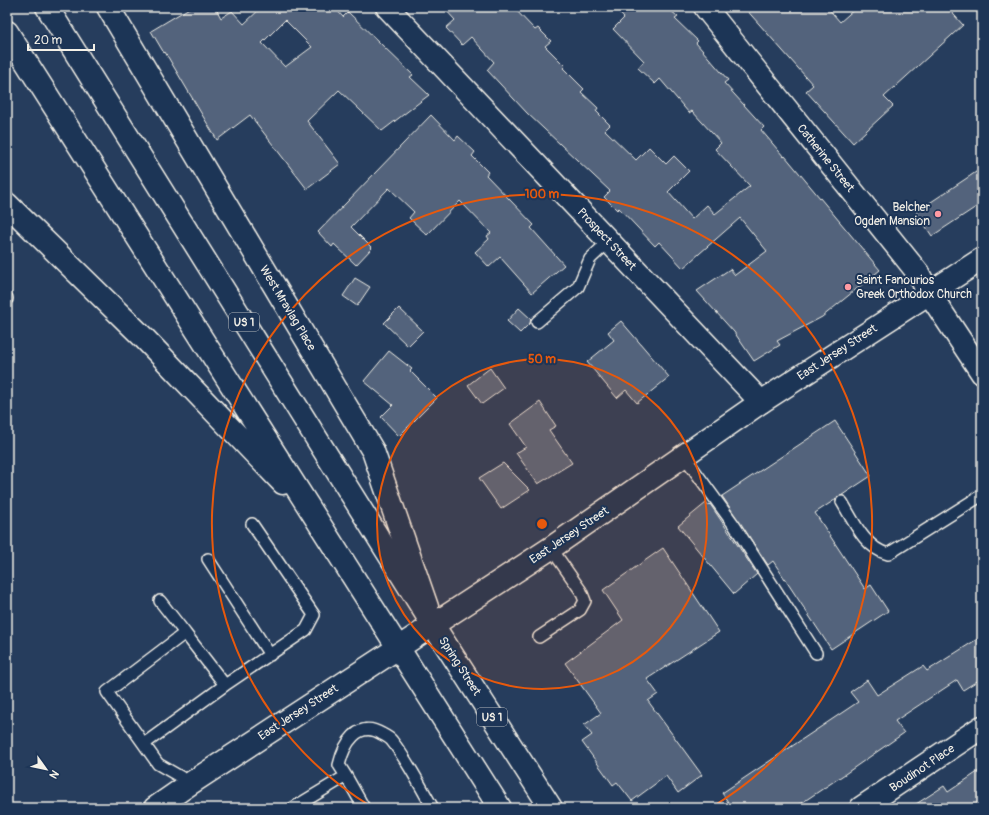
<svg xmlns="http://www.w3.org/2000/svg" width="989" height="815" viewBox="0 0 989 815" font-family="Pangolin,sans-serif">
<style>
.building{fill:#52647b;stroke:#f4f1e8;fill-rule:evenodd}
.lines{fill:none;stroke-linecap:round;stroke-linejoin:round}
.lane-casing{stroke:#f4f1e8;stroke-width:14}
.street-casing{stroke:#f4f1e8;stroke-width:25}
.secondary-casing{stroke:#f4f1e8;stroke-width:25}
.highway-casing{stroke:#f4f1e8;stroke-width:25}
.lane{stroke:#1d3557;stroke-width:11}
.street{stroke:#1d3557;stroke-width:22}
.secondary{stroke:#1d3557;stroke-width:22}
.highway{stroke:#1d3557;stroke-width:22}
.ring{fill:none;stroke:#e8590c;stroke-width:2}
.poi-dot{fill:#ff9aa2;stroke:#1d3557;stroke-width:1.5}
.labels{text-anchor:middle;stroke-width:4;stroke-linejoin:round;paint-order:stroke}
.shield{fill:#1d3557;stroke:#b4b9bc;stroke-width:1}
.shield-label{font-size:11px;font-weight:bold;fill:#f4f1e8}
.street-label{font-size:12px;fill:#f4f1e8;stroke:#1d3557}
.poi-label{font-size:12px;fill:#f4f1e8;stroke:#1d3557;text-anchor:end}
.centre{fill:#e8590c;stroke:#1d3557;stroke-width:2}
.ring-label{font-size:12px;text-anchor:middle;font-weight:bold;fill:#e8590c;stroke:#1d3557;stroke-width:4;stroke-linejoin:round;paint-order:stroke}
</style>
<rect width="100%" height="100%" fill="#263d5d"/>
<filter id="ink" filterUnits="userSpaceOnUse"><feTurbulence type="fractalNoise" baseFrequency=".025" numOctaves="2"/><feDisplacementMap in="SourceGraphic" scale="8" xChannelSelector="R" yChannelSelector="G"/><feConvolveMatrix kernelMatrix="1 2 1 2 8 2 1 2 1" color-interpolation-filters="sRGB"/></filter>
<g filter="url(#ink)">
<path class="building" d="M191 7H215L221 18 232 11 244 24 262 7H334L343 17 348 12 413 75 410 77 429 95 382 131 339 90 307 121 340 164 307 189 250 115 217 140 165 52 164 53 151 31ZM285 20 312 47 285 67 262 43Z
M443 7H513L535 30 538 28 551 41 545 46 565 66 563 68 584 89 581 92 598 108 596 111 610 125 605 130 636 160 649 147 666 164 674 156 689 171 668 192 692 219 707 205 715 214 750 186 715 149 721 143 692 111 689 113 660 79 655 84 638 68 644 61 613 29 624 18 614 7H667L678 17 675 19 698 41 696 43 728 80 724 83 764 127 761 130 784 157 785 156 880 270 822 317 777 341 780 345 754 361 734 332 697 291 730 269 735 275 767 251 740 218 683 268 659 242 655 246 619 208 617 210 604 197 610 191 527 113 487 70 494 62 471 37 462 45 446 28 455 20Z
M744 7H827L840 22 857 7H947L963 25 884 97 893 106 853 143 806 91 813 85Z
M431 115 455 140 458 136 475 152 472 156 488 172 486 175 534 225 531 228 564 265 532 293 500 257 489 267 475 252 489 239 487 236 491 233 460 201 427 235 409 218 414 212 389 188 351 227 372 248 356 265 334 244 332 247 318 232Z
M982 168V203L932 236 916 212Z
M355 278 370 287 357 306 343 296Z
M399 308 423 331 408 346 384 323Z
M519 308 531 319 530 323 520 333 507 321Z
M621 321 669 377 637 403 626 390 617 398 587 362 614 340 608 332Z
M389 351 412 369 410 371 437 398 399 436 381 417 393 405 364 381Z
M490 368 504 388 482 404 468 385Z
M540 402 556 426 549 430 572 463 538 484 516 453 526 447 510 424Z
M835 421 871 476 815 513 865 589 871 585 888 611 831 649 773 561 768 565 722 496Z
M503 463 530 490 501 509 479 478Z
M706 503 708 506 710 504 757 574 734 594 678 526Z
M663 548 719 632 647 679 658 694 648 701 702 775 678 793 666 776 632 801 617 782 613 785 582 742 592 735 584 725 601 713 565 663 623 620 603 590Z
M982 636V678L963 690 957 680 895 721 904 733 845 774 794 808H732L722 793 858 702 850 692 867 680 877 695 923 666 927 671Z
M982 769V808H910L944 786 948 792Z"/>
<g class="lines">
<defs>
<path id="lane" d="M7 298V299
M537 322 578 287 590 259 609 241
M684 456 734 525 816 653
M842 502C854 522 865 548 888 554L982 495
M208 559 270 655
M160 601 185 633
M539 637 580 610 585 601 581 591 551 548
M144 744 225 685
M346 776 339 765C344 744 358 719 382 734 386 736 390 738 392 741 408 761 420 786 433 808
M191 783 158 764 107 692 185 633 225 685 306 630 314 615 252 524
M293 808 346 776 364 808"/>
<path id="street" d="M387 7 761 402
M705 7 918 273 929 293 982 373
M861 808 982 727"/>
<path id="secondary" d="M108 7 373 451 427 607
M155 808 191 783 551 548 761 402 982 259"/>
<path id="highway" d="M47 7 433 625 551 808
M7 32 500 808
M7 204 145 339 283 483"/>
</defs>
<use href="#lane" class="lane-casing"/>
<use href="#street" class="street-casing"/>
<use href="#secondary" class="secondary-casing"/>
<use href="#highway" class="highway-casing"/>
<use href="#lane" class="lane"/>
<use href="#street" class="street"/>
<use href="#secondary" class="secondary"/>
<use href="#highway" class="highway"/>
</g>
</g>
<circle cx="542" cy="524" r="165" fill="#e8590c" fill-opacity=".12"/>
<g class="ring">
<circle cx="542" cy="524" r="165"/>
<path d="M372 807A330 330 0 1 1 712 807"/>
</g>
<g class="poi-dot">
<circle cx="938" cy="214" r="4"/>
<circle cx="848" cy="287" r="4"/>
</g>
<g class="labels">
<g class="shield">
<rect x="229" y="313" width="30" height="18" rx="3"/>
<rect x="477" y="708" width="30" height="18" rx="3"/>
</g>
<g class="shield-label">
<text x="244" y="326">US 1</text>
<text x="492" y="721">US 1</text>
</g>
<g class="street-label">
<text transform="translate(826 158) rotate(51)" y="4">Catherine Street</text>
<text transform="translate(607 239) rotate(47)" y="4">Prospect Street</text>
<text transform="translate(288 308) rotate(59)" y="4">West Mravlag Place</text>
<text transform="translate(837 352) rotate(-33)" y="4">East Jersey Street</text>
<text transform="translate(569 535) rotate(-34)" y="4">East Jersey Street</text>
<text transform="translate(460 666) rotate(57)" y="4">Spring Street</text>
<text transform="translate(298 712) rotate(-33)" y="4">East Jersey Street</text>
<text transform="translate(922 768) rotate(-34)" y="4">Boudinot Place</text>
</g>
<g class="poi-label">
<text x="930" y="211">Belcher<tspan x="930" dy="14">Ogden Mansion</tspan></text>
<text x="856" y="284" text-anchor="start">Saint Fanourios<tspan x="856" dy="14">Greek Orthodox Church</tspan></text>
</g>
</g>
<circle cx="542" cy="524" r="6" class="centre"/>
<g class="ring-label">
<text x="542" y="198">100 m</text>
<text x="542" y="363">50 m</text>
</g>
<rect width="989" height="815" fill="none" stroke="#1d3557" stroke-width="24"/>
<rect x="12" y="12" width="965" height="791" fill="none" stroke="#f4f1e8" stroke-width="1.5" filter="url(#ink)"/>
<g transform="translate(46 769) rotate(123)" stroke="#1d3557" stroke-width="3" paint-order="stroke">
<path d="M0-3L7 15L0 10L-7 15Z" fill="#f4f1e8"/>
<text y="-6" font-size="11" font-weight="bold" text-anchor="middle" fill="#f4f1e8">N</text>
</g>
<path d="M28 44v6h66v-6" fill="none" stroke="#f4f1e8" stroke-width="2"/>
<text x="34" y="44" font-size="12" fill="#f4f1e8" stroke="#1d3557" stroke-width="3" paint-order="stroke">20 m</text>
</svg>
